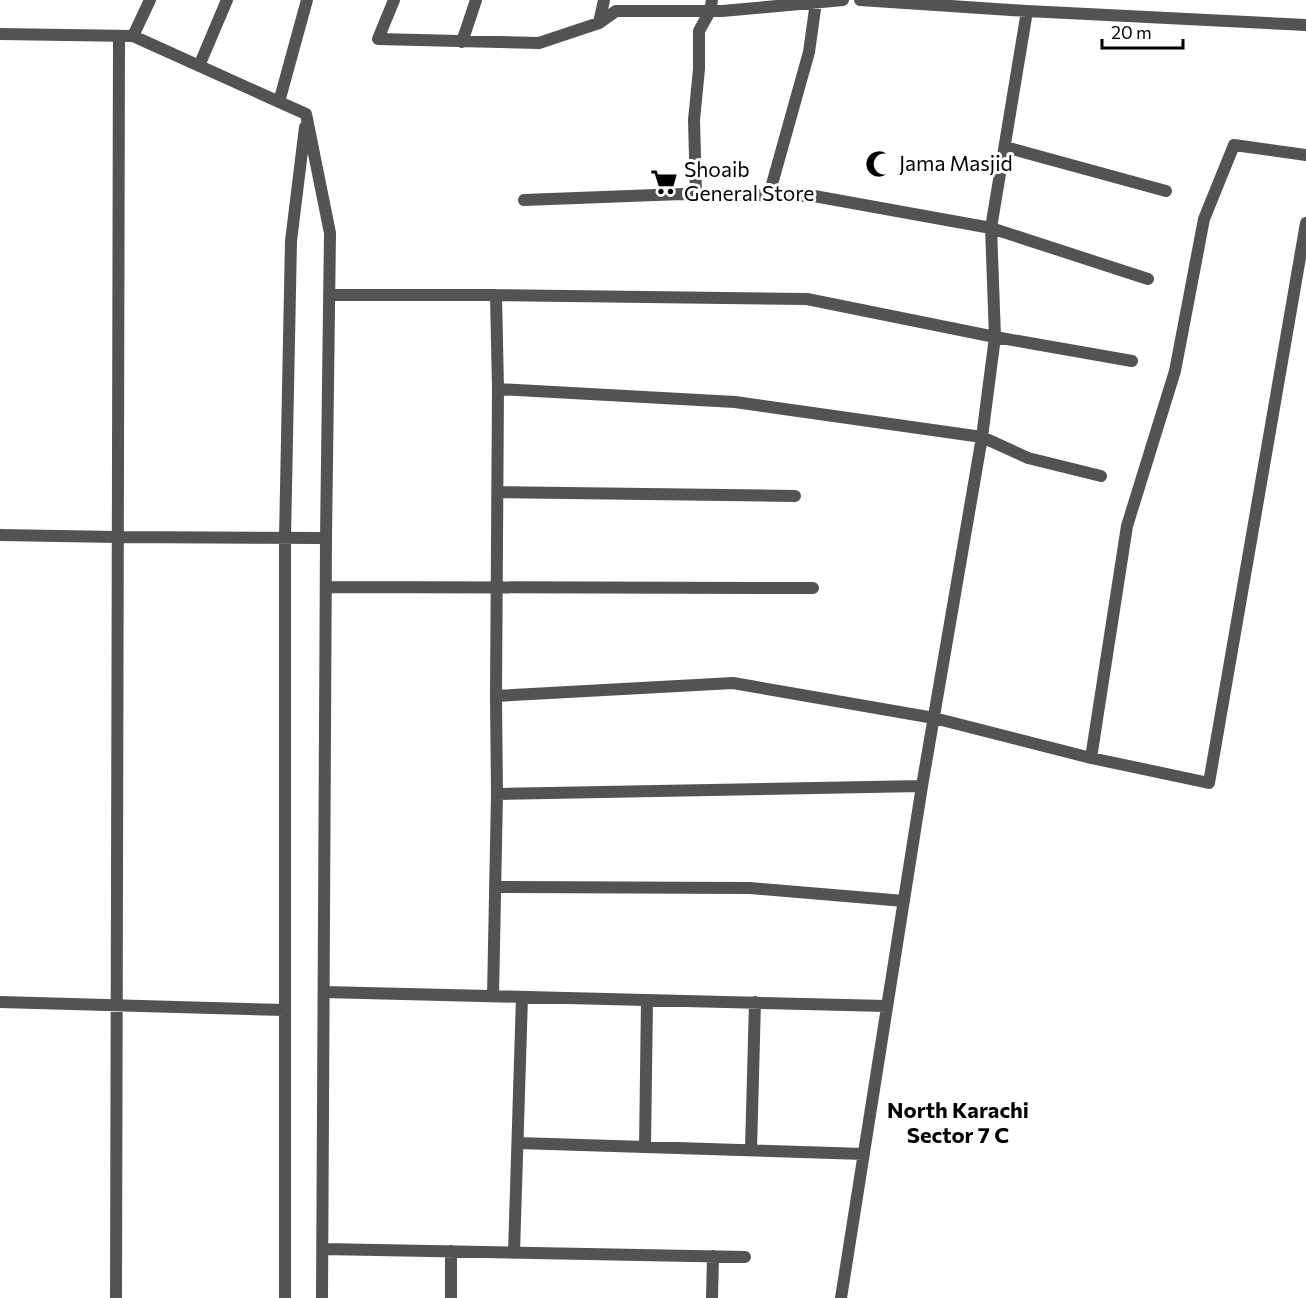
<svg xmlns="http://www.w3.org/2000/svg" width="1306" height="1298" viewBox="0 0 1306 1298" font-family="Commissioner,sans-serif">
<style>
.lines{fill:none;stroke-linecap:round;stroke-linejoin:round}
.minor{stroke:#535353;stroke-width:12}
.labels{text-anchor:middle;stroke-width:6;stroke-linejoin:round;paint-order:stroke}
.poi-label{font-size:21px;fill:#000;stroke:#fff;text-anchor:start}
.neighbourhood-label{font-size:22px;font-weight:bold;fill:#000;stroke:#fff}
</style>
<rect width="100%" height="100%" fill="#fff"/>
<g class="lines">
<path class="minor" d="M394 0 378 39 539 43 599 23 616 11H722L843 0
M860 0 1027 11 1306 25
M599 23 604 0
M0 34 133 36 306 114
M133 36 150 0
M462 42 476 0
M199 66 227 0
M279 102 307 0
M306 114 330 233 326 538 322 1298
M1005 147 1166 191
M696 194 694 120 699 69V31L710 11 712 0
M769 195 809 52 816 2 818 0
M524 200 682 194 814 196 991 228 1148 279
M329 295H496L807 299 995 337 1132 361
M498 389 735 402 982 437 1028 458 1101 476
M498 492 795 496
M0 535 117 537 326 538
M326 587 813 588
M496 696 733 683 934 718 1091 758 1209 783 1306 223
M1091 758 1127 526 1175 371 1204 219 1234 145 1306 155
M497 794 922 786
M495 887 750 888 904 901
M324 992 887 1006
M493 996 497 794 496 696 498 389 496 295
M0 1002 285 1010
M518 1143 864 1154
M645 1147 647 1000
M751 1150 755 1002
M323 1249 745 1257
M514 1253 522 997
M116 1298 119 36
M285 1298V538L291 241 305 127
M451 1298V1251
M712 1298 713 1256
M841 1298 922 786 982 437 995 337 991 228 1027 11"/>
</g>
<defs>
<symbol id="mosque-bare" viewBox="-9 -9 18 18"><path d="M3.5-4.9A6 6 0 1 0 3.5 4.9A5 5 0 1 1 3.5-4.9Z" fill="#000" stroke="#fff" stroke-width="2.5" paint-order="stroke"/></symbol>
<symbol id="supermarket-bare" viewBox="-9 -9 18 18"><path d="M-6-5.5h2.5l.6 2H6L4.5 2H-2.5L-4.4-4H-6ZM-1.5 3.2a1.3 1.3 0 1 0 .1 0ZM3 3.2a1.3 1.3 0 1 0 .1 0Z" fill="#000" stroke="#fff" stroke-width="2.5" paint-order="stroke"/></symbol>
</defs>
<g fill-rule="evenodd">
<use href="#mosque-bare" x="860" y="145" width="38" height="38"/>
<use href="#supermarket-bare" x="645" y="163" width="38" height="38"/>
</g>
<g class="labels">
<g class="poi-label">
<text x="899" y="171">Jama Masjid</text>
<text x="684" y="177">Shoaib<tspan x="684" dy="24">General Store</tspan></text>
</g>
<g class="neighbourhood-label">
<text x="958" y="1118">North Karachi<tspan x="958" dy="25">Sector 7 C</tspan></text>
</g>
</g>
<path d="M1102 39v9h81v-9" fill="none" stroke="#000000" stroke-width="3"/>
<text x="1111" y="39" font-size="18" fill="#000000" stroke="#ffffff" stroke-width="4.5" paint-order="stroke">20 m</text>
</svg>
